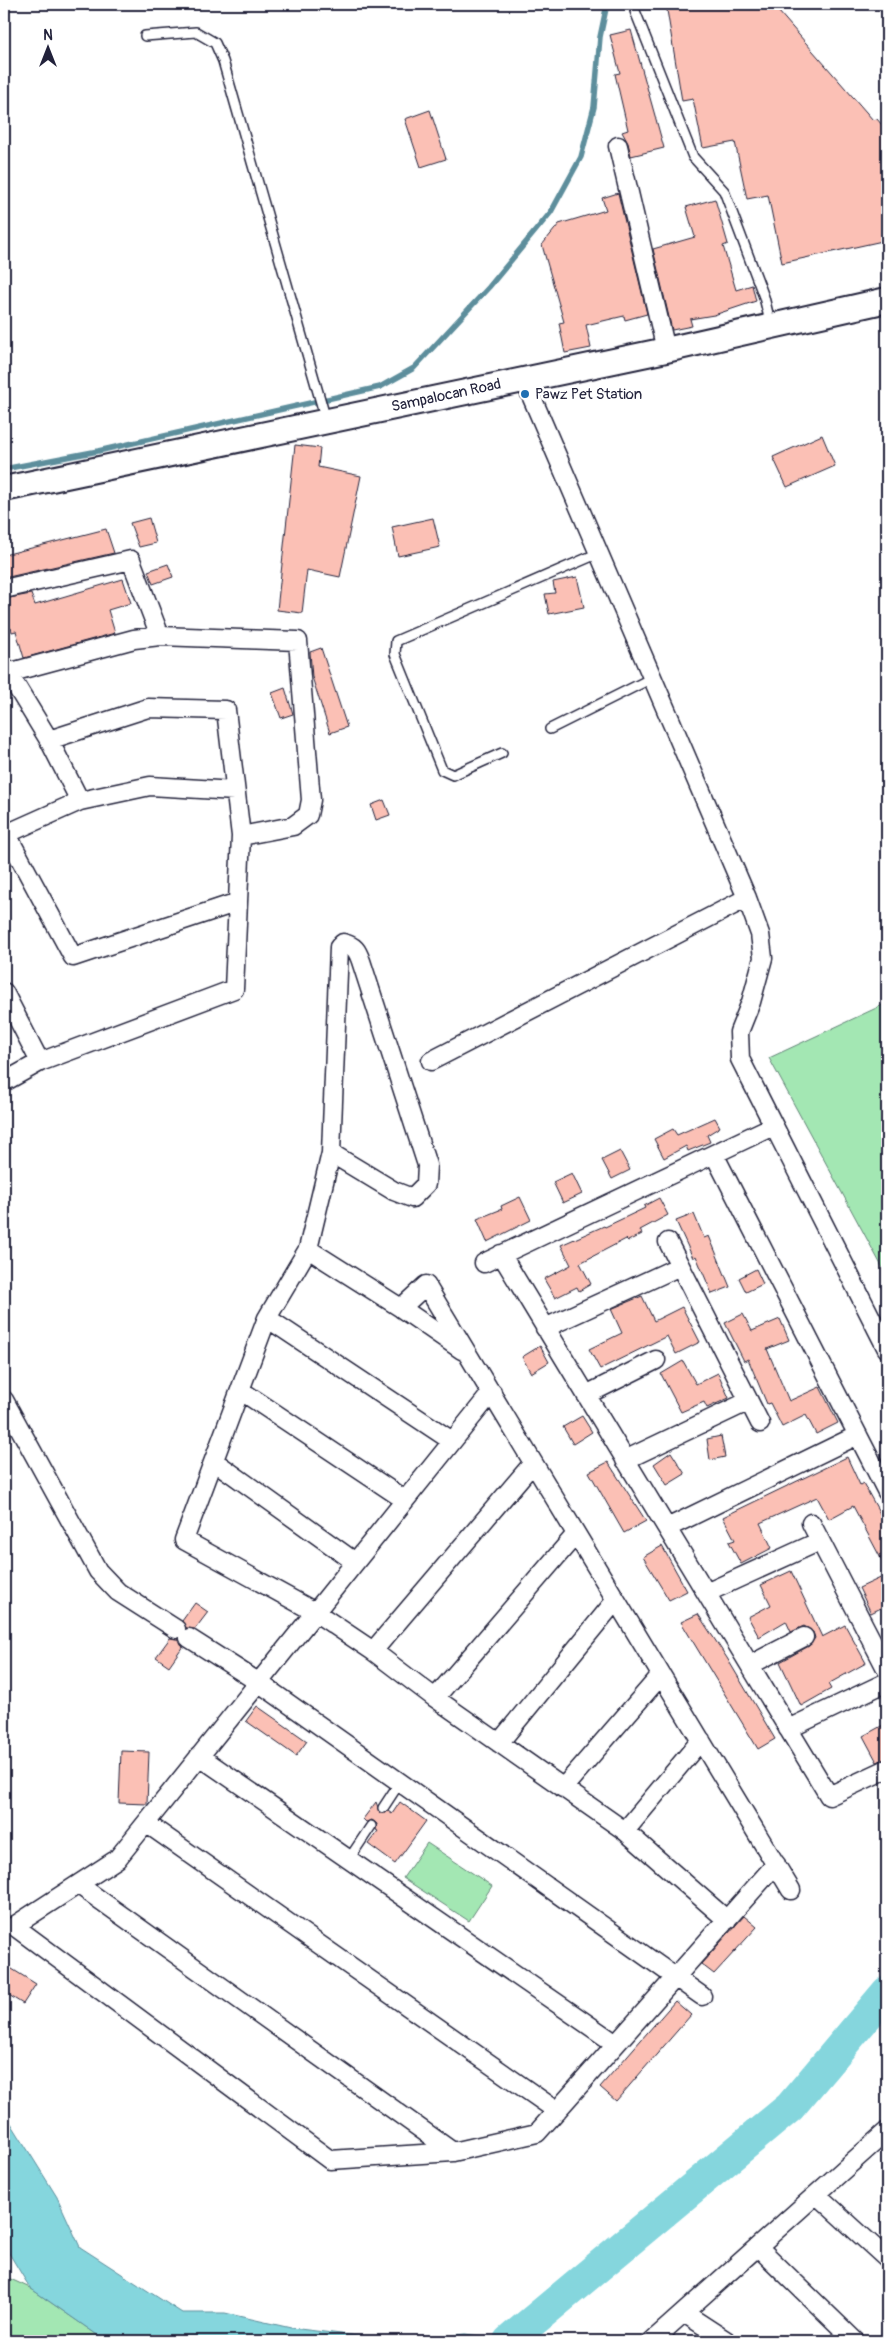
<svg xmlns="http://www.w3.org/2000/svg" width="891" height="2345" viewBox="0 0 891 2345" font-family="Pangolin,sans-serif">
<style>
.green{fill:#a3e7b3;stroke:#628477}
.water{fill:#85d6dd;stroke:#5d8e9c}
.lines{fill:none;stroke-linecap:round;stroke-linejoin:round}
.stream{stroke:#5d8e9c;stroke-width:5.5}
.river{stroke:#85d6dd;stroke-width:32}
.building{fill:#fbc0b5;stroke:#22223b}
.lane-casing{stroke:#22223b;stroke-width:12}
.street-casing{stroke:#22223b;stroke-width:21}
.secondary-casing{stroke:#22223b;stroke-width:28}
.lane{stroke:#fff;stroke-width:9}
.street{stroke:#fff;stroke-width:18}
.secondary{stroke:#fff;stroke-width:24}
.poi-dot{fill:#1f6fb2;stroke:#fff;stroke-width:2}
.labels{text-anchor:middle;stroke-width:5;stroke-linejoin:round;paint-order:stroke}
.poi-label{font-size:15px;fill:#22223b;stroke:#fff;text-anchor:start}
.street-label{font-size:15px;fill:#22223b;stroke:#fff}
</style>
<rect width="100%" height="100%" fill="#fff"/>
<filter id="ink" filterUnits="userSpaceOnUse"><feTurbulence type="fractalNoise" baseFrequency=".02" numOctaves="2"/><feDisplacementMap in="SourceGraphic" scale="10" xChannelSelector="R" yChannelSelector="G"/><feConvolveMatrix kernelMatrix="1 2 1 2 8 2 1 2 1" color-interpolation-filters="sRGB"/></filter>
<g filter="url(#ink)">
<path class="green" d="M887 1003V1276L769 1058Z
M427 1843 492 1886 469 1921 403 1878Z
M4 2276 30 2288 106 2341H4Z"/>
<path class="water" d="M4 2112 57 2197 80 2247 182 2313H225L291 2328 399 2341H106L30 2288 4 2245Z
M465 2334 516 2341H404Z"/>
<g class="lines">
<path class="stream" d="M4 469 98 451 380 387 414 368 489 287 551 212 581 157 594 107 600 37 607 4"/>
<path class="river" d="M509 2341 790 2107 887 1992"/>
</g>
<path class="building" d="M666 4H772L873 120 877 119 887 131V240L782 263 768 195 747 199 735 142 703 148 693 99 682 101Z
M631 30 664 148 631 156 628 143 622 132 628 130 615 74 620 73 610 35Z
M430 110 446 159 421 167 405 119Z
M618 193 647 314 625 320 624 316 586 325 591 348 565 353 559 323 564 322 542 245 559 224 606 210 602 198Z
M715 199 728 244 723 246 736 290 752 285 756 301 714 315 690 319 692 326 672 330 653 249 695 237 686 207Z
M822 435 835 466 787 487 773 457Z
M295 445 320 448 318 467 361 476 340 577 307 570 302 613 277 610Z
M149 518 156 543 139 547 130 523Z
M433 518 440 547 398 556 392 527Z
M106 529 114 553 4 578V555Z
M168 564 173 577 153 584 148 571Z
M577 577 584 607 549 614 545 594 555 593 553 582Z
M123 579 131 603 108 610 115 633 24 658 16 631 12 632 11 628 4 629V599L31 594 35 605Z
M321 648 347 727 330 733 312 677 310 652Z
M285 688 293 714 281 718 272 693Z
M384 800 390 815 376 820 371 805Z
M715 1118 720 1127 707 1135 710 1142 688 1151 686 1146 664 1158 654 1139 673 1129 677 1135Z
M620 1151 630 1170 612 1179 602 1160Z
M572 1173 582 1194 563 1203 553 1182Z
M520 1197 531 1220 487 1242 477 1219 502 1209 501 1206Z
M659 1198 668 1215 640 1230 642 1234 628 1241 626 1239 580 1263 591 1284 579 1291 577 1287 555 1298 544 1279 571 1265 561 1245 604 1226 605 1227 645 1208 644 1206Z
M694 1214 704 1238 709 1236 730 1287 712 1294 696 1256 693 1258 676 1221Z
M756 1269 763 1284 746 1292 739 1278Z
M642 1296 654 1321 682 1307 700 1342 676 1354 667 1336 600 1369 589 1349 622 1333 611 1309Z
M743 1314 752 1331 780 1319 789 1340 767 1349 789 1401 820 1387 838 1423 816 1434 806 1415 782 1427 770 1403 767 1404 748 1359 744 1361 725 1323Z
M540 1346 549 1362 531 1373 522 1357Z
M683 1361 696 1384 718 1373 729 1398 707 1408 704 1402 681 1412 661 1374Z
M582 1416 592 1432 573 1444 563 1427Z
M721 1436 725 1457 710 1460 707 1439Z
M671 1452 685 1474 667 1485 654 1464Z
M847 1457 860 1485 863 1483 887 1526V1570L853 1506 829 1519 817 1497 760 1523 772 1548 741 1564 729 1542 735 1540 723 1517Z
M608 1462 646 1521 624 1533 589 1472Z
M662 1546 687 1591 669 1600 643 1557Z
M791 1571 822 1637 845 1625 866 1663 828 1684 831 1689 801 1706 780 1662 809 1646 815 1638 813 1632 804 1626 791 1632 786 1621 759 1637 748 1617 771 1605 761 1585Z
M887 1575V1605L871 1613 859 1588Z
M195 1603 208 1612 195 1629 186 1628 182 1621Z
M698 1614 727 1658 775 1739 758 1749 681 1622Z
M170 1638 179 1639 183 1646 169 1666 156 1657Z
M257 1706 307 1741 296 1756 246 1721Z
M887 1723V1758L877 1762 863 1736Z
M121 1751 149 1752 147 1804 119 1803Z
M376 1802 380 1813 388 1811 392 1814 400 1802 426 1821 395 1864 368 1844 378 1831 376 1830 377 1824 372 1820 366 1822 363 1819Z
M744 1916 757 1927 714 1974 701 1964Z
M4 1964 36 1984 23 2004 4 1992Z
M675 2001 691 2015 616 2101 600 2087Z"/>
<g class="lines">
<defs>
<path id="lane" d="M635 11 693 157 724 191 764 297 771 326
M145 36 196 32 215 43 223 61 326 420
M550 729 652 678
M502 753 453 775 442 770 395 654 396 641 599 553
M383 1808 400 1782
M349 1859 371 1826"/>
<path id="street" d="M618 146 666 350
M524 379 747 898 760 934 763 958 751 1002 739 1032 740 1059 887 1349
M4 589 131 560 160 636
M4 666 49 740 80 801
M8 673 134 639 160 636 298 641 311 800 308 815 293 826 241 836
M4 829 73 957 238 902
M4 835 80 801 150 786 235 791
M4 992 40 1062
M431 1061 747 898
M4 1082 40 1062 234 989 241 836 226 710 148 708 49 740
M331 1153 394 1191 412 1198 426 1184 427 1165 361 961C357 950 355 946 343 943L339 947 331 1153 308 1249 267 1318 184 1540 315 1612 373 1651 435 1698 625 1831 727 1920
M714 1154 887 1492
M668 1242 760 1423
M308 1249 401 1308 462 1350
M501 1254 829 1796 887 1769
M484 1263 773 1126
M401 1308 426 1285 791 1890
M267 1318 452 1441
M545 1328 680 1266
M240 1390 405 1500
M492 1392 117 1859 14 1926 330 2160 453 2152 537 2133 776 1864
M586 1395 656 1360
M4 1400 98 1571 118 1592 176 1629
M625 1460 749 1401
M214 1461 355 1562
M811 1523 887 1670
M667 1528 858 1435
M706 1593 820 1541
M189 1638 258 1682 702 1996
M373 1651 533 1463
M750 1665 804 1637
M435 1698 576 1534
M788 1729 887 1682
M499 1743 616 1600
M199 1756 616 2044
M563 1788 661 1675
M146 1823 557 2111
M625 1831 701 1740
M79 1885 453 2152
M817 2195 887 2259
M758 2247 855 2341
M684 2313 727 2341
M652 2341 887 2131"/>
<path id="secondary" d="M4 489 666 350 887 300"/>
</defs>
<use href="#lane" class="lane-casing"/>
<use href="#street" class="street-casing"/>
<use href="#secondary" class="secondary-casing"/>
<use href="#lane" class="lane"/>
<use href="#street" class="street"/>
<use href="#secondary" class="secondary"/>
</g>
</g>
<circle class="poi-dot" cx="525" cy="394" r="5"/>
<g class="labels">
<g class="poi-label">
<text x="535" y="399">Pawz Pet Station</text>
</g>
<g class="street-label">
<text transform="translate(446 395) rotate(-12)" y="5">Sampalocan Road</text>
</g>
</g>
<rect width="891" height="2345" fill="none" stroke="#fff" stroke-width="20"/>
<rect x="10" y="10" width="871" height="2325" fill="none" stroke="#22223b" stroke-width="2" filter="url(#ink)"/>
<g transform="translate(48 48)" stroke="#ffffff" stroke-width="4" paint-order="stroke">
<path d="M0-4L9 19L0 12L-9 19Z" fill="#22223b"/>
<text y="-8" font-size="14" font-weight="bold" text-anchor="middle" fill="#22223b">N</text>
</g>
</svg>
